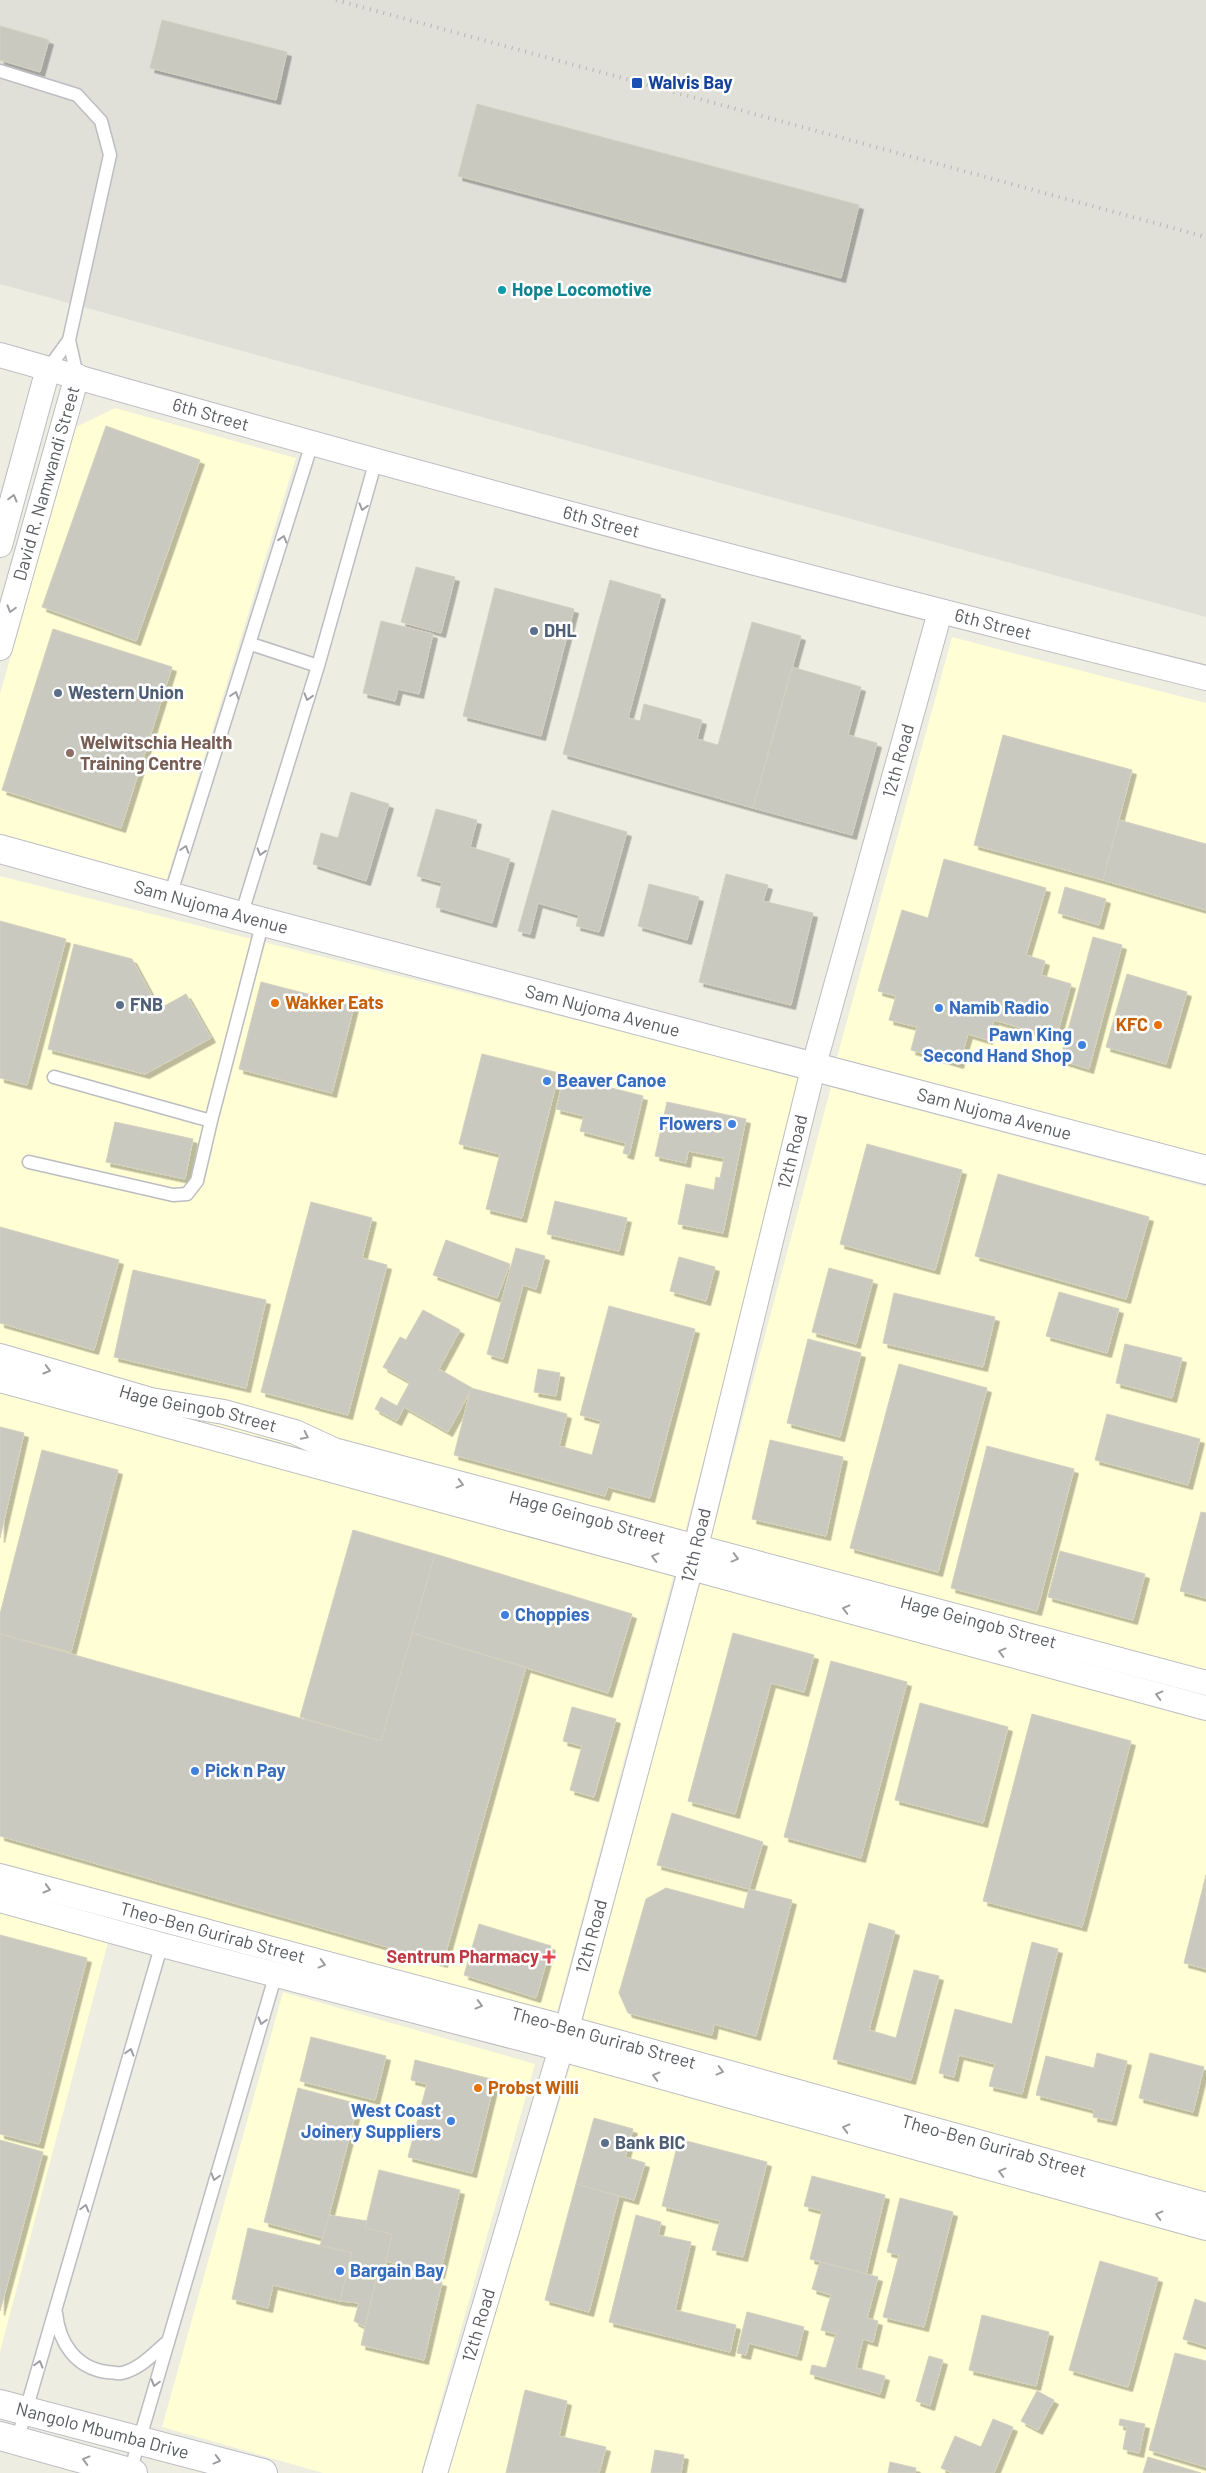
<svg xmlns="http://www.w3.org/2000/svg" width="1206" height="2473" viewBox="0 0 1206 2473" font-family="Barlow,sans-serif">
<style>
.commercial{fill:#fffed4}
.industrial{fill:#e0e0d9}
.building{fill:#cac9c0;stroke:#d2d0bf;filter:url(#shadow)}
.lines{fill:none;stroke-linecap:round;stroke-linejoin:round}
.service-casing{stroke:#bcbdc3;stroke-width:15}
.minor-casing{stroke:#bcbdc3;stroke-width:26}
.tertiary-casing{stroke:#bcbdc3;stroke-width:30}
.secondary-casing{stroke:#bcbdc5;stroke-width:30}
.service{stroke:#fff;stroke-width:12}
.minor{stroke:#fff;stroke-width:24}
.tertiary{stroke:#fff;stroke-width:28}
.secondary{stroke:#fff;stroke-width:28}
.rail{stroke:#b5b5b6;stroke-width:4;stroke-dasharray:1 6;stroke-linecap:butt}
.oneway{stroke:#9c9da1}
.transit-dot{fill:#1a4fb4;stroke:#fff;stroke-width:2}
.culture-dot{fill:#0f9aa8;stroke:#fff;stroke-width:2}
.service-dot{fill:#5c6f8a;stroke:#fff;stroke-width:2}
.education-dot{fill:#8d6e63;stroke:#fff;stroke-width:2}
.food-dot{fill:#e8710a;stroke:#fff;stroke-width:2}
.shop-dot{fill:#3f7fe0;stroke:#fff;stroke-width:2}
.health-dot{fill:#e0444e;stroke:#fff;stroke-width:2}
.labels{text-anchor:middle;stroke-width:5;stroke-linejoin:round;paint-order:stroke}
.transit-label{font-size:18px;font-weight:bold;fill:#164399;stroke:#fff;text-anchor:start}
.culture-label{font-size:18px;font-weight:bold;fill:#0d838f;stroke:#fff;text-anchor:start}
.street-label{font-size:18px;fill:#5a5c63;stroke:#fff}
.service-label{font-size:18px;font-weight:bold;fill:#4e5e75;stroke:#fff;text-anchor:start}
.education-label{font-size:18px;font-weight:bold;fill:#785e54;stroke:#fff;text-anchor:start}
.food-label{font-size:18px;font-weight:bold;fill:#c56008;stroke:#fff;text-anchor:start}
.shop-label{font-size:18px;font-weight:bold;fill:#366cbe;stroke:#fff;text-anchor:start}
.health-label{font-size:18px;font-weight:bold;fill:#be3a42;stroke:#fff;text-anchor:end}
</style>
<defs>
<filter id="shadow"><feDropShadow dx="4.5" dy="4.5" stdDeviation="0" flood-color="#0004"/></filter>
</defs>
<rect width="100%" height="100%" fill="#edede1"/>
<path class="commercial" d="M115 408 296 458 165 885 0 835V694L76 427Z
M952 637 1206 703V1159L836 1061Z
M0 876 803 1077 686 1528 557 2012 120 1897 0 2352Z
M831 1087 1206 1187V2473H446L571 2064Z
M283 1992 535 2064 421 2473H323L162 2427Z"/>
<path class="industrial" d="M0 0H1206V617L0 284Z"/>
<path class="building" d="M162 20 287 52 276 100 150 68Z
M0 26 49 40 40 72 0 60Z
M477 104 859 205 841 278 458 176Z
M106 426 200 460 136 641 42 607Z
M416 567 455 577 441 633 401 622Z
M610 580 661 595 628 718 640 721 644 704 702 720 697 739 718 745 752 622 801 636 753 808 563 754Z
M495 588 574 609 541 736 463 716Z
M381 621 433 634 419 694 398 689 395 701 363 693Z
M53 629 172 667 121 828 2 790Z
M792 667 861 687 848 735 877 743 852 835 753 808Z
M1003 735 1132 770 1103 880 974 845Z
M351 792 389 804 366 881 313 864 321 833 338 838Z
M436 809 477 820 470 847 510 859 492 923 436 907 442 883 417 876Z
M552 810 627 832 599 932 576 926 579 915 538 903 530 934 518 931Z
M1119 820 1206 844V910L1103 880Z
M944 859 1046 888 1026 955 1045 961 1041 975 1071 984 1056 1038 994 1020 988 1040 968 1034 959 1064 911 1050 917 1027 889 1020 896 996 878 991 902 910 928 918Z
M726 874 768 885 763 901 813 913 791 1005 699 982Z
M649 884 699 897 687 940 638 926Z
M1065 887 1106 899 1099 925 1058 913Z
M0 921 66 939 27 1085 0 1078Z
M1093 937 1122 945 1089 1069 1060 1060Z
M74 944 132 959 159 1009 186 994 211 1038 145 1074 48 1049Z
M1127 974 1187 992 1166 1064 1106 1047Z
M261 982 354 1006 332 1093 239 1069Z
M482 1054 559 1073 522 1218 486 1209 500 1154 459 1144Z
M564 1076 643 1096 629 1155 623 1153 626 1143 580 1131 584 1116 556 1109Z
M667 1102 746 1119 723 1233 678 1224 686 1184 714 1190 716 1177 720 1178 724 1158 688 1151 686 1163 655 1156Z
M115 1122 193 1139 185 1179 106 1162Z
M867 1144 962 1170 935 1270 840 1244Z
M998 1174 1149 1217 1126 1299 975 1256Z
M555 1201 627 1218 619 1251 547 1234Z
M311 1202 372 1218 362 1258 387 1265 348 1415 261 1392Z
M0 1227 119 1260 94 1350 0 1323Z
M446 1240 510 1264 497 1298 433 1275Z
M516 1248 545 1256 536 1289 523 1285 503 1359 487 1354Z
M679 1257 715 1267 706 1301 670 1291Z
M829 1268 873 1280 856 1344 812 1332Z
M133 1270 266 1300 246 1388 114 1357Z
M1059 1292 1119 1309 1107 1353 1046 1336Z
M894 1293 995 1317 983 1367 883 1343Z
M609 1306 695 1329 650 1498 608 1487 605 1496 454 1455 471 1388 567 1414 559 1446 592 1455 601 1421 580 1415Z
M423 1310 460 1330 439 1369 472 1388 448 1432 404 1407 397 1421 375 1409 381 1397 397 1406 410 1382 383 1367 400 1337 406 1340Z
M808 1339 861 1353 840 1437 787 1423Z
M1125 1344 1182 1358 1172 1398 1116 1383Z
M899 1364 987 1388 938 1572 850 1548Z
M538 1369 560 1373 556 1396 534 1392Z
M1107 1414 1200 1439 1188 1485 1095 1460Z
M0 1427 24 1433 0 1538Z
M770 1440 843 1457 826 1536 752 1519Z
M987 1446 1074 1469 1037 1611 951 1588Z
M42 1450 118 1470 71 1652 0 1634V1614Z
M1201 1512 1206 1513V1598L1180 1591Z
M353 1530 435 1554 381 1741 300 1717Z
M1060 1551 1145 1574 1133 1620 1048 1597Z
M435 1554 632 1614 608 1693 412 1633Z
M412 1633 526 1667 443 1963 0 1836V1634L381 1741Z
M733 1633 814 1655 804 1692 771 1683 735 1814 688 1801Z
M831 1661 907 1682 861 1858 784 1837Z
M920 1703 1008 1727 983 1823 895 1800Z
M572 1707 616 1719 594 1797 570 1790 582 1746 563 1741Z
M1032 1714 1131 1741 1082 1927 983 1901Z
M672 1813 763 1842 749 1889 657 1865Z
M1206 1875V1969L1184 1963Z
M666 1888 744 1909 749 1889 792 1900 756 2036 714 2024 712 2035 628 2013 619 1993 646 1899Z
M869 1923 895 1931 869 2030 896 2038 914 1970 939 1976 911 2080 833 2059Z
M479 1924 551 1946 536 1998 464 1975Z
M0 1935 87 1958 39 2144 0 2134Z
M1032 1942 1058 1949 1022 2094 989 2086 995 2064 959 2055 954 2077 939 2073 955 2009 1012 2024Z
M311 2037 386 2056 375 2100 300 2081Z
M1097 2053 1127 2061 1112 2121 1093 2117 1094 2110 1036 2095 1046 2056 1094 2068Z
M1150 2053 1204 2067 1193 2112 1139 2098Z
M415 2060 495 2080 472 2173 408 2157 427 2084 411 2080Z
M298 2088 358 2104 323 2238 264 2222Z
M594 2118 633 2129 625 2157 645 2163 634 2200 576 2184Z
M679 2139 767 2162 743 2257 712 2250 720 2221 662 2206Z
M0 2140 43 2152 0 2311Z
M379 2170 460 2190 440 2274 386 2261 392 2234 365 2228Z
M812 2176 885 2195 866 2274 810 2259 822 2211 804 2206Z
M576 2184 619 2196 589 2312 545 2300Z
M900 2198 953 2212 924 2327 883 2317 899 2255 887 2252Z
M329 2215 367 2221 365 2228 392 2234 385 2268 379 2267 365 2327 354 2321 359 2303 340 2301 352 2253 320 2246Z
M636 2215 661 2222 658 2235 691 2242 675 2310 736 2325 730 2352 609 2322Z
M248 2228 352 2253 340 2301 273 2285 268 2308 232 2299Z
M1100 2261 1158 2278 1128 2387 1069 2370Z
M820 2262 878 2277 867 2318 878 2321 873 2342 863 2339 856 2368 885 2376 880 2394 810 2374 812 2365 826 2368 836 2334 821 2330 831 2295 812 2289Z
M379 2267 442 2282 424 2360 361 2345Z
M1195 2299 1206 2303V2346L1183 2339Z
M747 2312 804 2327 797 2356 749 2343 746 2355 737 2353Z
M982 2315 1049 2332 1036 2386 969 2370Z
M1175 2353 1206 2361V2467L1149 2450Z
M929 2356 943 2360 930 2406 916 2401Z
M525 2390 567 2401 559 2436 606 2447 599 2473H506Z
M1037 2391 1054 2400 1038 2430 1021 2421Z
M993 2419 1013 2427 994 2473H953L941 2468 955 2436 981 2447Z
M1120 2419 1145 2424 1139 2453 1123 2449 1127 2427 1119 2425Z
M655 2450 684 2455 681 2473H651Z
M1148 2457 1201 2473H1143Z
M890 2462 916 2468 915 2473H888Z"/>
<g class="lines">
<defs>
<path id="service" d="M0 71 77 95 101 121 110 155 69 340 77 376
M48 369 69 340
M251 644 318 666
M170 896 312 443
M241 916 318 666 376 460
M54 1077 211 1121 263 921
M29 1162 173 1195 187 1194 197 1181 211 1121
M56 2313C59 2343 76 2368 107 2372 112 2372 118 2374 122 2373 140 2369 153 2354 166 2343
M17 2441 163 1940
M130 2472 277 1970"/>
<g id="minor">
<path id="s1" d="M0 355C400 470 802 578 1206 678"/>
<path d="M0 545 48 369"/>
<path id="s2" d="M0 648 77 376"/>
<path id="s3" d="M0 1356 151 1400 224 1412 295 1432 334 1450 1206 1683"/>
<path d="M0 1380 1206 1708"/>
<path id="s4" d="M0 1876 567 2028 1206 2205"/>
<path d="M0 1900 162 1945 561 2049 1206 2228"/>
<path id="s5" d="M435 2473 567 2028 691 1567 814 1065 940 612"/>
</g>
<g id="tertiary">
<path id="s6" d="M0 2404 263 2473"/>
<path d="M0 2436 133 2473"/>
</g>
<g id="secondary">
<path id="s7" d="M0 849 241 916 1206 1170"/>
</g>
</defs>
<use href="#service" class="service-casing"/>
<use href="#minor" class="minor-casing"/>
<use href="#tertiary" class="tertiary-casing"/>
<use href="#secondary" class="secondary-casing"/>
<use href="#service" class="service"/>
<use href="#minor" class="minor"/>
<use href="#tertiary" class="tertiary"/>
<use href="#secondary" class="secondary"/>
<path class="rail" d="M336 0 1206 237"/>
</g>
<defs><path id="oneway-chevron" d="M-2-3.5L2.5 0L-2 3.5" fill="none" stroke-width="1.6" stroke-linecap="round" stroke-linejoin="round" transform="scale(1.25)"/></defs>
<g class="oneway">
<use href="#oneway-chevron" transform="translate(13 498) rotate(-75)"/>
<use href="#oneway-chevron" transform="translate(363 507) rotate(106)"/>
<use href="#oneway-chevron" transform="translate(283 539) rotate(-73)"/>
<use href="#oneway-chevron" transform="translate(11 609) rotate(106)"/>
<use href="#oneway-chevron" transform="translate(235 695) rotate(-72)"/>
<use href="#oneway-chevron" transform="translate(308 697) rotate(107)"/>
<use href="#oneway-chevron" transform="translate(185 849) rotate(-72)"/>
<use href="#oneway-chevron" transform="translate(261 852) rotate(107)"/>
<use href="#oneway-chevron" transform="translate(47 1370) rotate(16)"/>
<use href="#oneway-chevron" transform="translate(305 1436) rotate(26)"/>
<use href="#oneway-chevron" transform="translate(460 1484) rotate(15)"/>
<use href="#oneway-chevron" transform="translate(655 1557) rotate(-165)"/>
<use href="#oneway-chevron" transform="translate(735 1558) rotate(15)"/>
<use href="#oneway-chevron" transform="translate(846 1609) rotate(-165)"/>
<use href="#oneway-chevron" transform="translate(1002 1652) rotate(-165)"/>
<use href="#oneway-chevron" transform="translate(1159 1695) rotate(-165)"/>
<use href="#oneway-chevron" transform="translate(47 1889) rotate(16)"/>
<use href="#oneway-chevron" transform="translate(322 1964) rotate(15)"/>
<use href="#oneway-chevron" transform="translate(479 2005) rotate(15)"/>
<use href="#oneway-chevron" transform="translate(262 2021) rotate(106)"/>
<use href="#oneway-chevron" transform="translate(130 2052) rotate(-74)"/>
<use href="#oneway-chevron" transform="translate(720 2071) rotate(15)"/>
<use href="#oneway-chevron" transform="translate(656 2076) rotate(-165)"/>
<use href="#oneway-chevron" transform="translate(846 2128) rotate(-165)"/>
<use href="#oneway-chevron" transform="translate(1002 2172) rotate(-165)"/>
<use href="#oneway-chevron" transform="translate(215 2177) rotate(106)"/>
<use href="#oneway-chevron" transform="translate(85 2208) rotate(-74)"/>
<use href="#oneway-chevron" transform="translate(1159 2215) rotate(-165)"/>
<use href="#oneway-chevron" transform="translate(39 2364) rotate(-74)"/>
<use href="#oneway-chevron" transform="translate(155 2383) rotate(106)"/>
<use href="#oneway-chevron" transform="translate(86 2460) rotate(-165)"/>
<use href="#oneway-chevron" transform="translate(217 2460) rotate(15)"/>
</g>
<rect class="transit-dot" x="631" y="77" width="12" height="12" rx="2.5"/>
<circle class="culture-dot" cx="502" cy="290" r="5"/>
<g class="service-dot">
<circle cx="534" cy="631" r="5"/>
<circle cx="58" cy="693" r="5"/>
<circle cx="120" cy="1005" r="5"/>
<circle cx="605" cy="2143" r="5"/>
</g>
<circle class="education-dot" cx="70" cy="753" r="5"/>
<g class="food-dot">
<circle cx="275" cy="1003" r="5"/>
<circle cx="1158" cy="1025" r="5"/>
<circle cx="478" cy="2088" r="5"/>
</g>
<g class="shop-dot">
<circle cx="939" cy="1008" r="5"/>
<circle cx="1082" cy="1045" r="5"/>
<circle cx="547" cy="1081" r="5"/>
<circle cx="732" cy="1124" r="5"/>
<circle cx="505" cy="1615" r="5"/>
<circle cx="195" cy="1771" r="5"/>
<circle cx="451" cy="2121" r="5"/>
<circle cx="340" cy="2271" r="5"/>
</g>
<path class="health-dot" d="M546.5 1949.5h5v5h5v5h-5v5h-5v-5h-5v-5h5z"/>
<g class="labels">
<g class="transit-label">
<text x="648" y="89">Walvis Bay</text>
</g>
<g class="culture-label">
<text x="512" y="296">Hope Locomotive</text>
</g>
<g class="street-label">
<text dy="6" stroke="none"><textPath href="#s1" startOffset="219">6th Street</textPath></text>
<text dy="6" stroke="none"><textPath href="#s2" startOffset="171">David R. Namwandi Street</textPath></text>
<text dy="6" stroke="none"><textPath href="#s1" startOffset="624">6th Street</textPath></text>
<text dy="6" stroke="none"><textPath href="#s1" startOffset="1029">6th Street</textPath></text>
<text dy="6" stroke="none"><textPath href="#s5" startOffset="1774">12th Road</textPath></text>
<text dy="6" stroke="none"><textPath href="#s7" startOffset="219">Sam Nujoma Avenue</textPath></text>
<text dy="6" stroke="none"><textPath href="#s7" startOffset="624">Sam Nujoma Avenue</textPath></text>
<text dy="6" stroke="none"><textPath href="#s7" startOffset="1029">Sam Nujoma Avenue</textPath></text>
<text dy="6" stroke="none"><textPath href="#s5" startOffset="1369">12th Road</textPath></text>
<text dy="6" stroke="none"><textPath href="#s3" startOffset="205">Hage Geingob Street</textPath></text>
<text dy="6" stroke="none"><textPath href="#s3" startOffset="610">Hage Geingob Street</textPath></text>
<text dy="6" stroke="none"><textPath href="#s5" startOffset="964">12th Road</textPath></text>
<text dy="6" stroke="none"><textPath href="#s3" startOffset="1015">Hage Geingob Street</textPath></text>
<text dy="6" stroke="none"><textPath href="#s4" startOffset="220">Theo-Ben Gurirab Street</textPath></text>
<text dy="6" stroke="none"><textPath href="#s5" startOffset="559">12th Road</textPath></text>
<text dy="6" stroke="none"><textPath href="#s4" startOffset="625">Theo-Ben Gurirab Street</textPath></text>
<text dy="6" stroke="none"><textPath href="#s4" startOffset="1030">Theo-Ben Gurirab Street</textPath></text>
<text dy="6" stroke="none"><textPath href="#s5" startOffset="154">12th Road</textPath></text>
<text dy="6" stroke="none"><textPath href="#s6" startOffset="106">Nangolo Mbumba Drive</textPath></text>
</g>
<g class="service-label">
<text x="544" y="637">DHL</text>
<text x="68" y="699">Western Union</text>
<text x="130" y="1011">FNB</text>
<text x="615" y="2149">Bank BIC</text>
</g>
<g class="education-label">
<text x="80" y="749">Welwitschia Health<tspan x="80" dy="21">Training Centre</tspan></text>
</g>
<g class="food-label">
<text x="285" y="1009">Wakker Eats</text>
<text x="1148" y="1031" text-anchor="end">KFC</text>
<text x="488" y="2094">Probst Willi</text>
</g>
<g class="shop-label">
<text x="949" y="1014">Namib Radio</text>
<text x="1072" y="1041" text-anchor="end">Pawn King<tspan x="1072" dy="21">Second Hand Shop</tspan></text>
<text x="557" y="1087">Beaver Canoe</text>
<text x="722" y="1130" text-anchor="end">Flowers</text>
<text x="515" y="1621">Choppies</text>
<text x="205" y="1777">Pick n Pay</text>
<text x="441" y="2117" text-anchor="end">West Coast<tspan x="441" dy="21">Joinery Suppliers</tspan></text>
<text x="350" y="2277">Bargain Bay</text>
</g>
<g class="health-label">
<text x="539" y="1963">Sentrum Pharmacy</text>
</g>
</g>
</svg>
